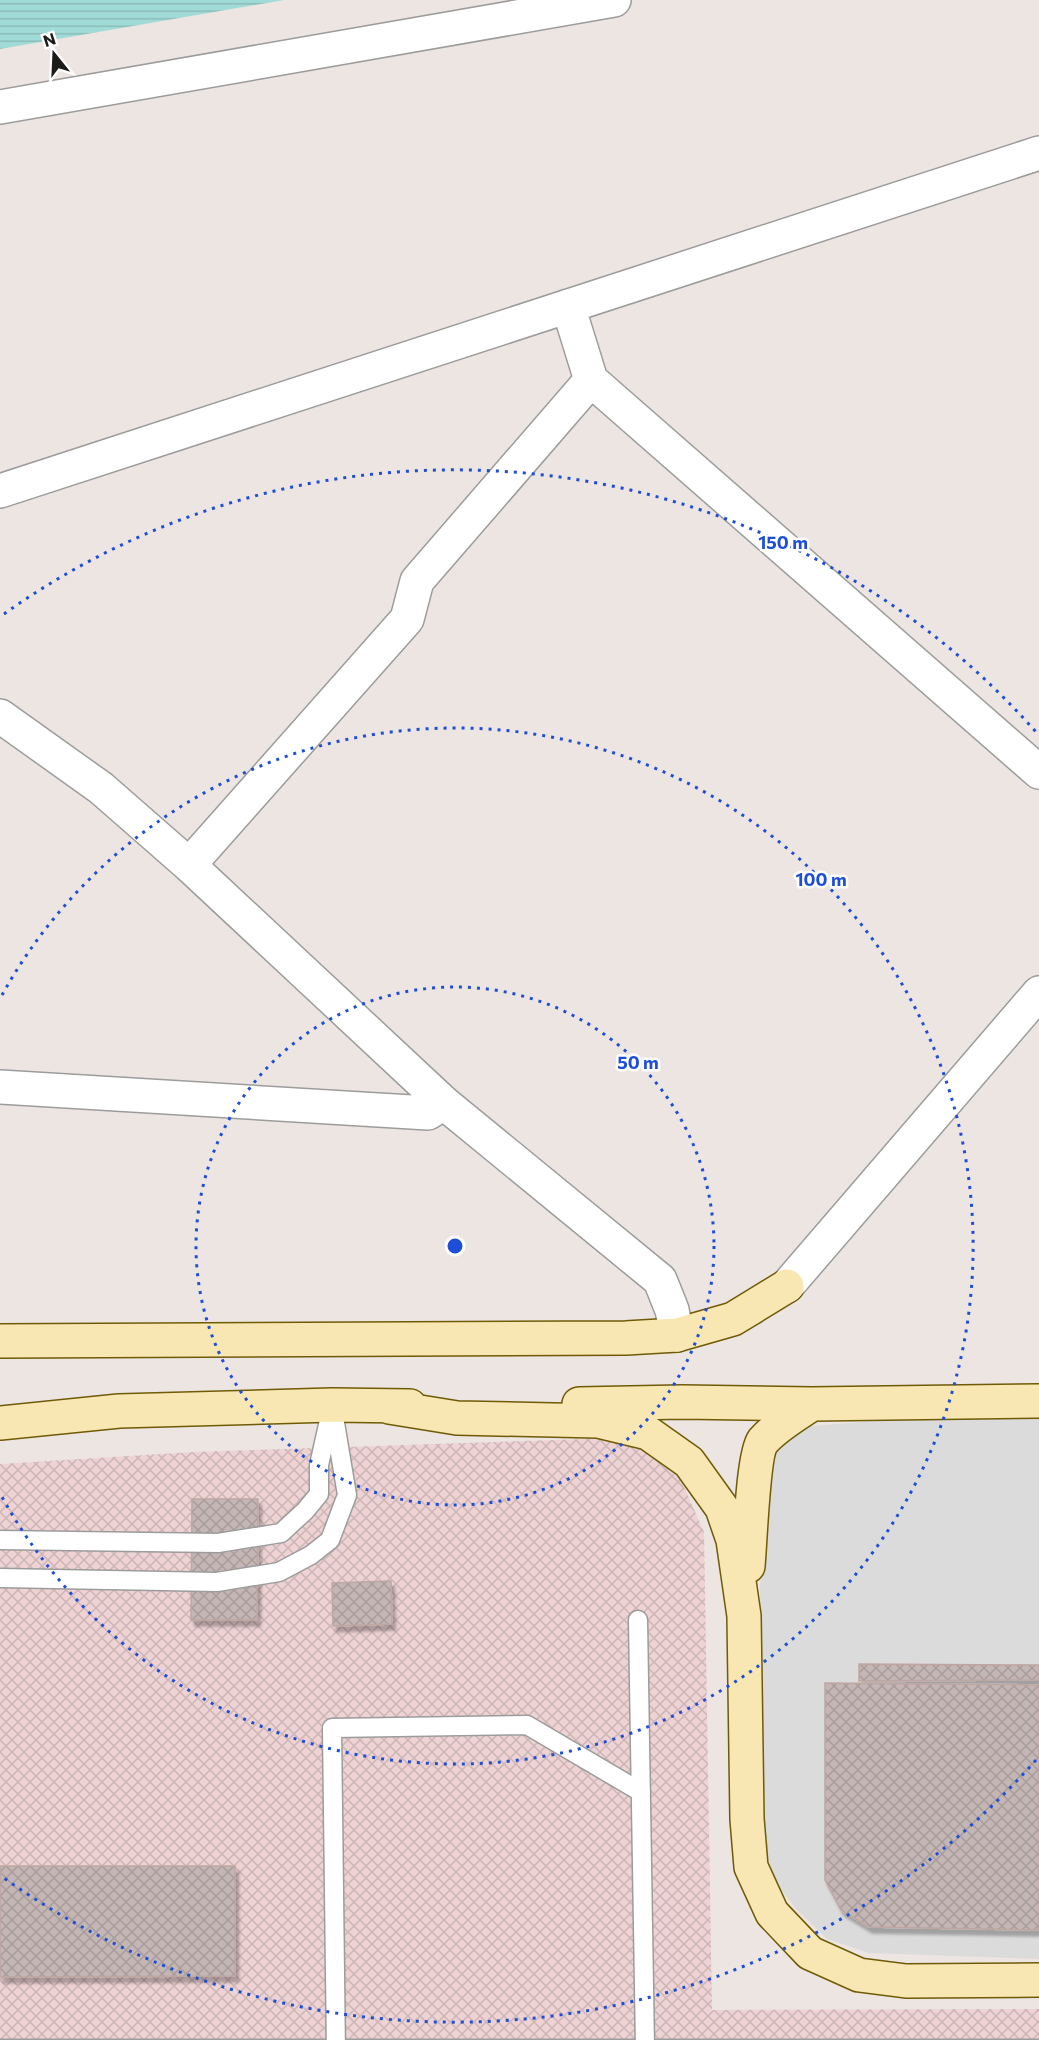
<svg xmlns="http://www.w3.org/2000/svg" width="1039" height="2055" viewBox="0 0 1039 2055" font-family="Commissioner,sans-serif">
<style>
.military{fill:url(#military-cross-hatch)}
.parking{fill:#dbdbdb}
.water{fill:url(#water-rules)}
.building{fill:url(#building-cross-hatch);stroke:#bea7a3;stroke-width:1.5;filter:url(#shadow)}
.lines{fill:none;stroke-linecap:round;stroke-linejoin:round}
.lane-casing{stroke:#9c9c9c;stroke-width:21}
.street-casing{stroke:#9c9c9c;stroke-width:36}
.secondary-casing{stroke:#6f5b06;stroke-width:36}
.lane{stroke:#fff;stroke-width:18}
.street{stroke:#fff;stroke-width:33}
.secondary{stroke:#f8e7b3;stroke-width:33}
.ring{fill:none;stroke:#1d4ed8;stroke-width:3;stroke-dasharray:3 6}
.centre{fill:#1d4ed8;stroke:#fff;stroke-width:3}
.ring-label{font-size:18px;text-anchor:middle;font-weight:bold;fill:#1d4ed8;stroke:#fff;stroke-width:5;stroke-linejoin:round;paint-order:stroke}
</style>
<defs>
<pattern id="military-cross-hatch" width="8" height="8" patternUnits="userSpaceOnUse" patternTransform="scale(1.5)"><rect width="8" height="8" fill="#efd3d4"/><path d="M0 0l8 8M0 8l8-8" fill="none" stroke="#ccb5b5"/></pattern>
<pattern id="water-rules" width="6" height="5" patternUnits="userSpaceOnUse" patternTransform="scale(1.5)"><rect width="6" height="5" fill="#a1dbd7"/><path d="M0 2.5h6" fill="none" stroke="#8abbb8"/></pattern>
<pattern id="building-cross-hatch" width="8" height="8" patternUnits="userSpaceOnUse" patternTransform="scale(1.5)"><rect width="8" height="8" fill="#c4b6b4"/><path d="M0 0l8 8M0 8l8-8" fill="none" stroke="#a89c9a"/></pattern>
<filter id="shadow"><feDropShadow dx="3.5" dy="6" stdDeviation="1.5" flood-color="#0004"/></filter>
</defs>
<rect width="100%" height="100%" fill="#ede5e1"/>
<path class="military" d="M618 1438 649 1452 681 1480 704 1532 712 2010 1039 2009V2055H0V1464L193 1452Z"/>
<path class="parking" d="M1039 1417V1959L869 1953 827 1939 797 1910 776 1883 762 1839 760 1587 769 1467 782 1441 811 1426 918 1418Z"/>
<path class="water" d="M0 0H284L0 49Z"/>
<path class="building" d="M192 1499H258L257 1620H191Z
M391 1581 392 1624 333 1626 332 1583Z
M859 1664 1039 1665V1680L859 1681Z
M825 1683 1039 1685V1930L869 1927 841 1910 825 1880Z
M0 1866H235V1976L0 1977Z"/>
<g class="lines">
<defs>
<path id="lane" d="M0 1540 218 1543 281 1533 305 1511 319 1494V1465L330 1416
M0 1578 217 1582 279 1572 311 1555 330 1540 347 1495 332 1405
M638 1620 645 2048
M0 2049H1039
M336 2055 332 1728 527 1725 641 1792"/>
<path id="street" d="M0 107 614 0
M568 306 591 380 1039 772
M0 491 1039 153
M0 716 101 788 189 865 444 1103 660 1280 672 1310 677 1335
M189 865 407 619 417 581 591 380
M0 1087 428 1113 444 1103
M787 1286 1039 993"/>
<path id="secondary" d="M0 1341 626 1338 677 1335 733 1319 787 1286
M579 1404 682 1402 812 1404 1039 1401
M389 1407 457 1418 598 1421 648 1433 689 1462 722 1508 733 1540 744 1616 747 1819 751 1867 772 1913 810 1953 859 1975 906 1981 1039 1980
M0 1423 119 1411 332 1405 410 1406
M748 1566C750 1545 753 1454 763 1441 775 1427 797 1414 812 1404"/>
</defs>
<use href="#lane" class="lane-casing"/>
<use href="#street" class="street-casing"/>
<use href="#secondary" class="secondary-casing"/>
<use href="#lane" class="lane"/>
<use href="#street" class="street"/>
<use href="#secondary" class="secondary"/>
</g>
<g class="ring">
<circle cx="455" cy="1246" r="259"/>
<path d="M2 995A518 518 0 1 1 2 1497"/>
<path d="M1036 1760A776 776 0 0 1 4 1878M4 614A776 776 0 0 1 1036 732"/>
</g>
<circle cx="455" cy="1246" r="9" class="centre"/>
<g class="ring-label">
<text x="783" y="549">150 m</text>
<text x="821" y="886">100 m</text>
<text x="638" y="1069">50 m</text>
</g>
<g transform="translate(54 54) rotate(342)" stroke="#ffffff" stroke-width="4.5" paint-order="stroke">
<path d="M0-4.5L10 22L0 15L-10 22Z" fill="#1b1b1b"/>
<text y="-9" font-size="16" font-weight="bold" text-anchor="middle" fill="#1b1b1b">N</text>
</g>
</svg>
